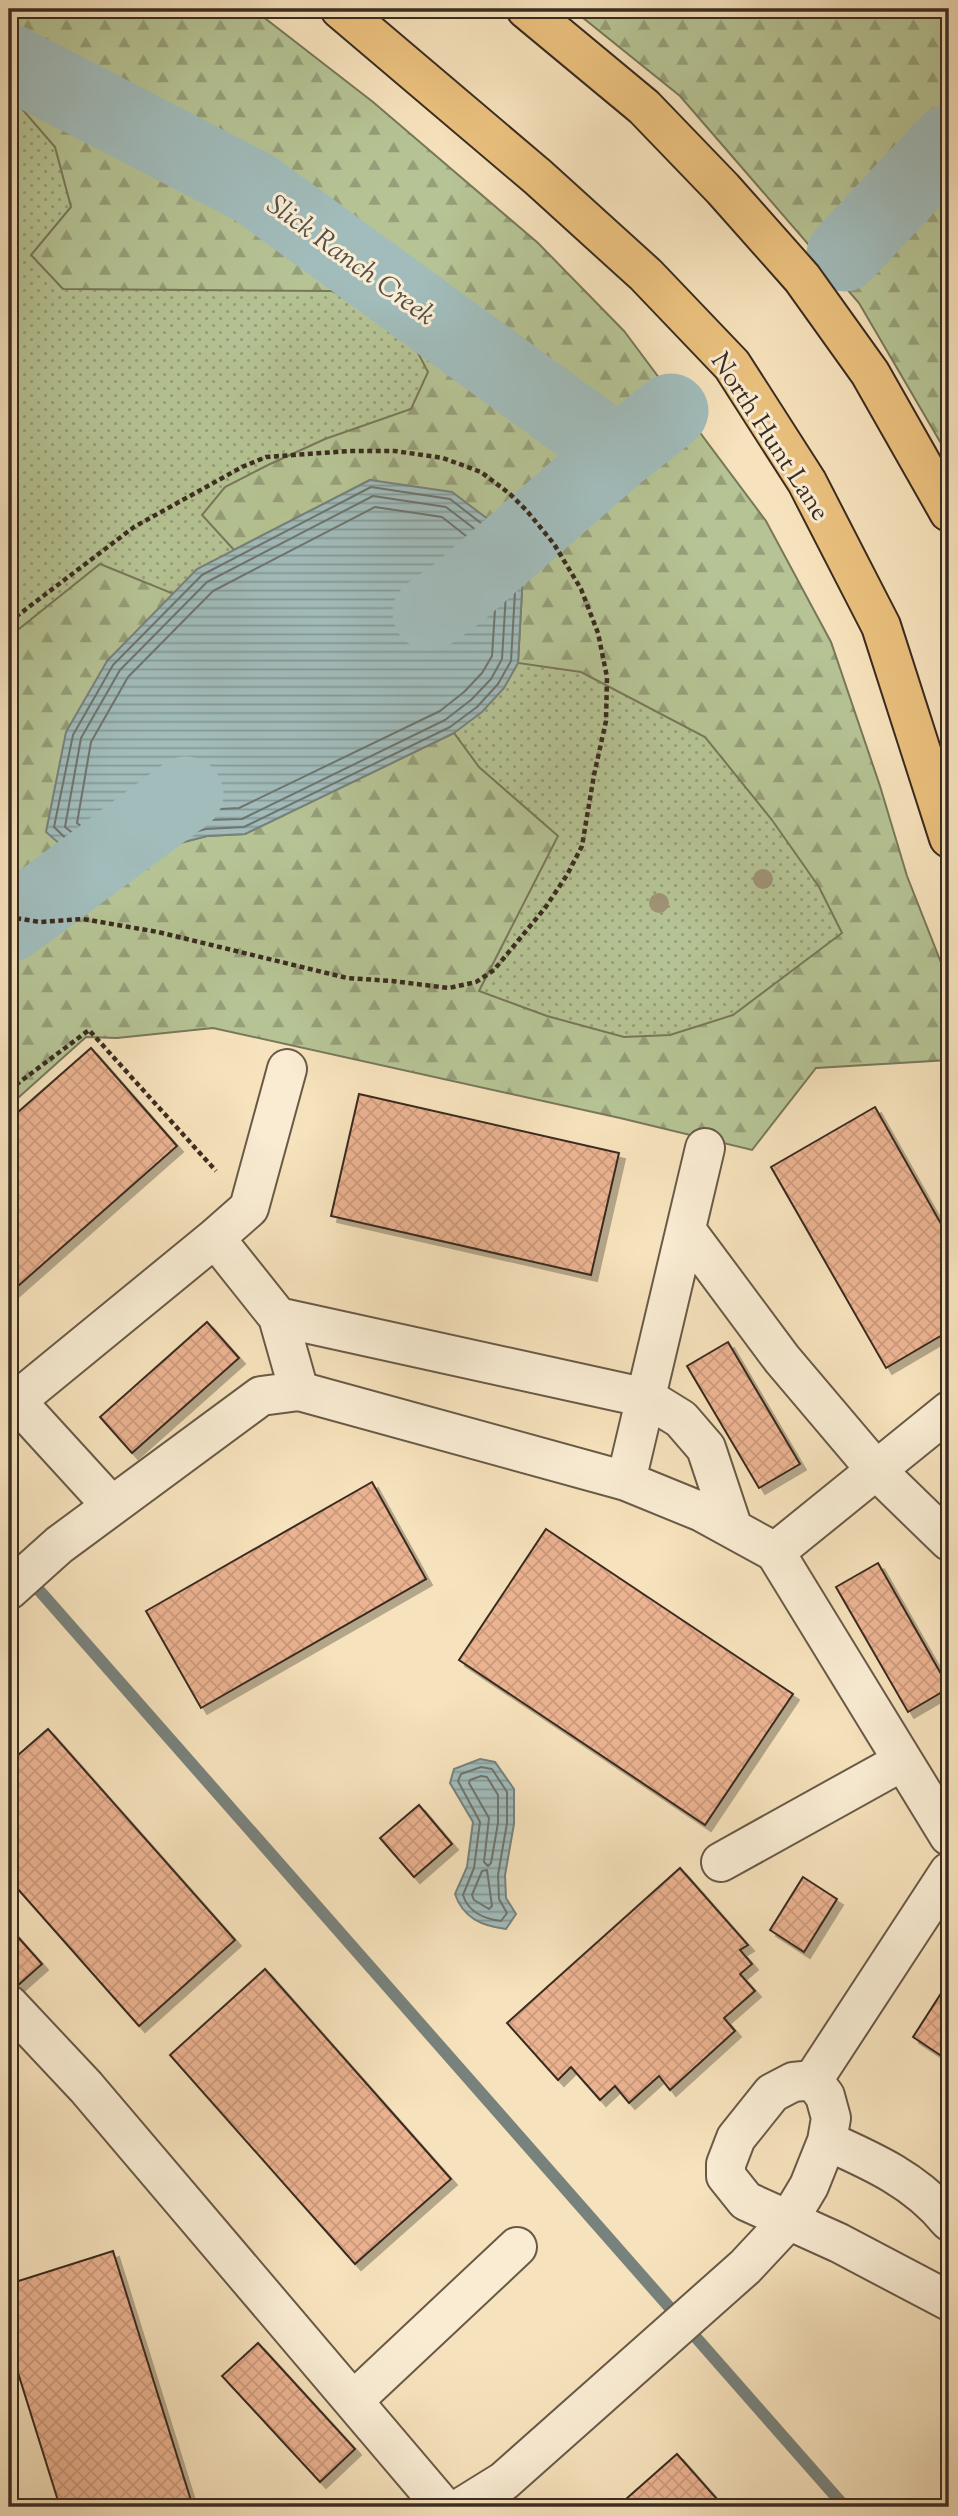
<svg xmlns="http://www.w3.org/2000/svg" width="958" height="2516" viewBox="0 0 958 2516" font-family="'Sorts Mill Goudy',serif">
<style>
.grass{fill:url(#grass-dots);stroke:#78785a;stroke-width:2}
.forest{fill:url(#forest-firs);stroke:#78785a;stroke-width:2}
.water{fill:url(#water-rules);stroke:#78827d;stroke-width:2}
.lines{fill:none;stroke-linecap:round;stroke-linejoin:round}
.shore{stroke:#6e746e;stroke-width:2}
.stream{stroke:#78827d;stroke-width:12}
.river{stroke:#a1bcbb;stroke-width:75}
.building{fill:url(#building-cross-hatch);stroke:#3a2c20;stroke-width:2;filter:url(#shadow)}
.minor-casing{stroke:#695a47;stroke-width:42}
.major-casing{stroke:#3a2c20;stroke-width:42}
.path{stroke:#3a2c20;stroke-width:4.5;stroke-dasharray:5 3.5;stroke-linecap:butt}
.minor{stroke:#f9ecd3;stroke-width:38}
.major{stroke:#ebc17e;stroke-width:38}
.tree{fill:#a09376}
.labels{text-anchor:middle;stroke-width:6;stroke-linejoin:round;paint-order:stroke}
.street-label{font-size:26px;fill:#3a2c20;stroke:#f9ecd3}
.water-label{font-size:28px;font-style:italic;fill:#545047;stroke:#f9ecd3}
</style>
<defs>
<pattern id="grass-dots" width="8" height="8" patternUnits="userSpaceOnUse" patternTransform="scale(1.75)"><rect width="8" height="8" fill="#b6c495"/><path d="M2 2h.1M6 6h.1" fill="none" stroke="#959f79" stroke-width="1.8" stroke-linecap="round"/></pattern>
<pattern id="forest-firs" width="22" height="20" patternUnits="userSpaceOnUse" patternTransform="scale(1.75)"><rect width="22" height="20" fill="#b6c495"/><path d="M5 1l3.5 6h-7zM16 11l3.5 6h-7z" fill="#959f79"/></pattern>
<pattern id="water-rules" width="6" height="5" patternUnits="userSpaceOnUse" patternTransform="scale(1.75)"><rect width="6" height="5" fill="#a1bcbb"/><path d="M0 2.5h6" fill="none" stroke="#849998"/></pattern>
<pattern id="building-cross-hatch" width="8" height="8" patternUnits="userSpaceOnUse" patternTransform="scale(1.75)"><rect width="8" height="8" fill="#ecb391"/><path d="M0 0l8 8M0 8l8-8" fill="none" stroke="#cb9a7d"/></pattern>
<filter id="shadow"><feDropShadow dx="6" dy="6" stdDeviation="0" flood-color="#0004"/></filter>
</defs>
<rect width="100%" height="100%" fill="#f6e2bc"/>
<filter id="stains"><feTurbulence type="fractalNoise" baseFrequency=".00286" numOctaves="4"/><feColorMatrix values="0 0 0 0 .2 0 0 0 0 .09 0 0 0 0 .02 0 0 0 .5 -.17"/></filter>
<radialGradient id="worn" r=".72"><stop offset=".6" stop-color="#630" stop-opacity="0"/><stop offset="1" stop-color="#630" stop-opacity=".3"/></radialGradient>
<path class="grass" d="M9 9H219L900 957 660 1089 127 961 9 1043Z"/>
<path class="forest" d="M9 9H253L373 102 538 243 624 331 766 521 831 642 880 786 907 876 949 983V1060L816 1068 752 1150 620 1118 213 1028 117 1038 86 1037 9 1106V637L100 564 174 594 107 661 149 851 207 836 245 834 454 733 479 767 558 836 479 991 547 1016 624 1037 670 1035 733 1015 842 933 819 887 772 820 705 737 581 672 518 663 523 573 370 480 234 550 202 515 225 487 268 465 325 439 411 409 428 372 402 322 332 291 63 289 31 255 71 207 55 147 9 94Z
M572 9H949V457L859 303 680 96Z"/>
<path class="water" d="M370 480 452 492 501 529 523 573 518 663 504 688 482 712 454 733 245 834 207 836 149 851 77 859 46 832 66 732 107 661 197 569Z
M480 1759 495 1762 514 1789V1824L505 1875 506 1898 516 1914 506 1929C482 1926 463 1918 455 1894L467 1867 473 1822 450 1783 454 1769Z"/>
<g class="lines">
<path class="shore" d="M371 487 450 499 495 534 516 574 511 661 498 684 477 707 450 727 244 827 206 829 148 844 78 850 54 827 73 735 113 665 202 575Z
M373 496 446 507 489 540 507 576 502 659 491 679 471 700 445 720 242 819 206 820 146 835 84 842 65 827 81 738 120 670 207 582Z
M375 507 442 517 480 547 497 578 492 656 482 673 464 692 440 711 239 808 202 810 145 825 87 831 77 823 91 742 128 677 213 591Z
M481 1767 492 1769 507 1792V1823L498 1875 499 1899 507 1913 501 1921C485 1919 468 1912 463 1895L474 1868 480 1822 458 1781 461 1774Z
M481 1776 487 1777 498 1795V1823L491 1863 488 1866 484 1862 489 1818 469 1783 470 1780Z
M487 1870 492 1906 489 1909 474 1900 472 1895 482 1871Z"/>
<path class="stream" d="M9 1556 845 2507"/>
<path class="river" d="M9 61 254 188 618 453 671 411
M844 254 949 142
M430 613 458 593 618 453
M9 925 186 794"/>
</g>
<path class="building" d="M91 1048 177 1146 9 1294V1120Z
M359 1094 619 1153 591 1275 331 1216Z
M875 1107 949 1238V1331L886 1368 771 1167Z
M207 1322 239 1358 132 1453 100 1417Z
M728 1342 800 1464 759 1488 687 1366Z
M372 1482 426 1579 201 1708 146 1611Z
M546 1529 793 1694 705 1825 459 1660Z
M878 1563 949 1688 908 1712 836 1587Z
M48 1729 235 1940 139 2026 9 1879V1763Z
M419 1805 452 1844 414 1877 380 1838Z
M680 1868 748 1945 740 1950 752 1964 740 1974 755 1991 724 2018 735 2031 670 2090 659 2076 629 2103 615 2086 600 2100 571 2067 558 2080 507 2023Z
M803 1877 837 1899 804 1952 770 1930Z
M9 1927 42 1964 16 1987 9 1979Z
M265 1969 451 2179 355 2264 170 2055Z
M949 1981V2061L913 2037Z
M113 2251 193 2507H60L9 2344V2284Z
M258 2343 355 2449 320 2482 222 2376Z
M677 2454 724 2507H617Z"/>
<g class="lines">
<defs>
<path id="minor" d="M686 1230 782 1359 876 1470 949 1541
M215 1238 249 1208 287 1069
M278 1317 647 1398 681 1419 706 1448 733 1529
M626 1481 705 1148
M111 1505 16 1401 215 1238 278 1317 299 1391
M775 1552 949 1411
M9 1590 59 1545 261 1396 299 1391 626 1481 702 1512 775 1552 949 1836
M721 1862 903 1761
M9 2005 86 2087 443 2507
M813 2080 793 2082 772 2093 736 2138 726 2164V2176L746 2201 839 2243 949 2301
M827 2141C872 2161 917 2181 949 2221
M353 2401 517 2247
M462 2507 504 2481 745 2267 788 2221 809 2186 827 2141 831 2118 825 2096 813 2080 949 1872"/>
<path id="major" d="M340 9 538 177 646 275 732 365 807 482 881 626 949 838
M526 9 644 107 723 189 802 278 870 373 949 512"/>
</defs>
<use href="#minor" class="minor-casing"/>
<use href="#major" class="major-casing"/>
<path class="path" d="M9 622 134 527 242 467 266 457 349 451H395L443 458 481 472 510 494 527 511 554 544 581 589 598 633 607 677 606 721 594 775 582 846 567 875 545 908 494 970 476 982 449 988 392 981 347 978 158 932 83 919 40 922 9 917
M9 1090 89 1030 216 1171"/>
<use href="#minor" class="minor"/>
<use href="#major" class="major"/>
</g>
<g class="tree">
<circle cx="763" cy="879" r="10"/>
<circle cx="659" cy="903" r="10"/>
</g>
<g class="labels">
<g class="street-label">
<text transform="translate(771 436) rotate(57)" y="9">North Hunt Lane</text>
</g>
<g class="water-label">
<text transform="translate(352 259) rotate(36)" y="10">Slick Ranch Creek</text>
</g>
</g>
<rect width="958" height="2516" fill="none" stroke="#f6e2bc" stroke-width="35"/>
<rect x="10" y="10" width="937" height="2495" fill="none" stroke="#3a2c20" stroke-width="3.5"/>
<rect x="18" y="18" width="923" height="2481" fill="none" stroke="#3a2c20" stroke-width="2"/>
<rect width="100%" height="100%" filter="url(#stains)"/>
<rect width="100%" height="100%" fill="url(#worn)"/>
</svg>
